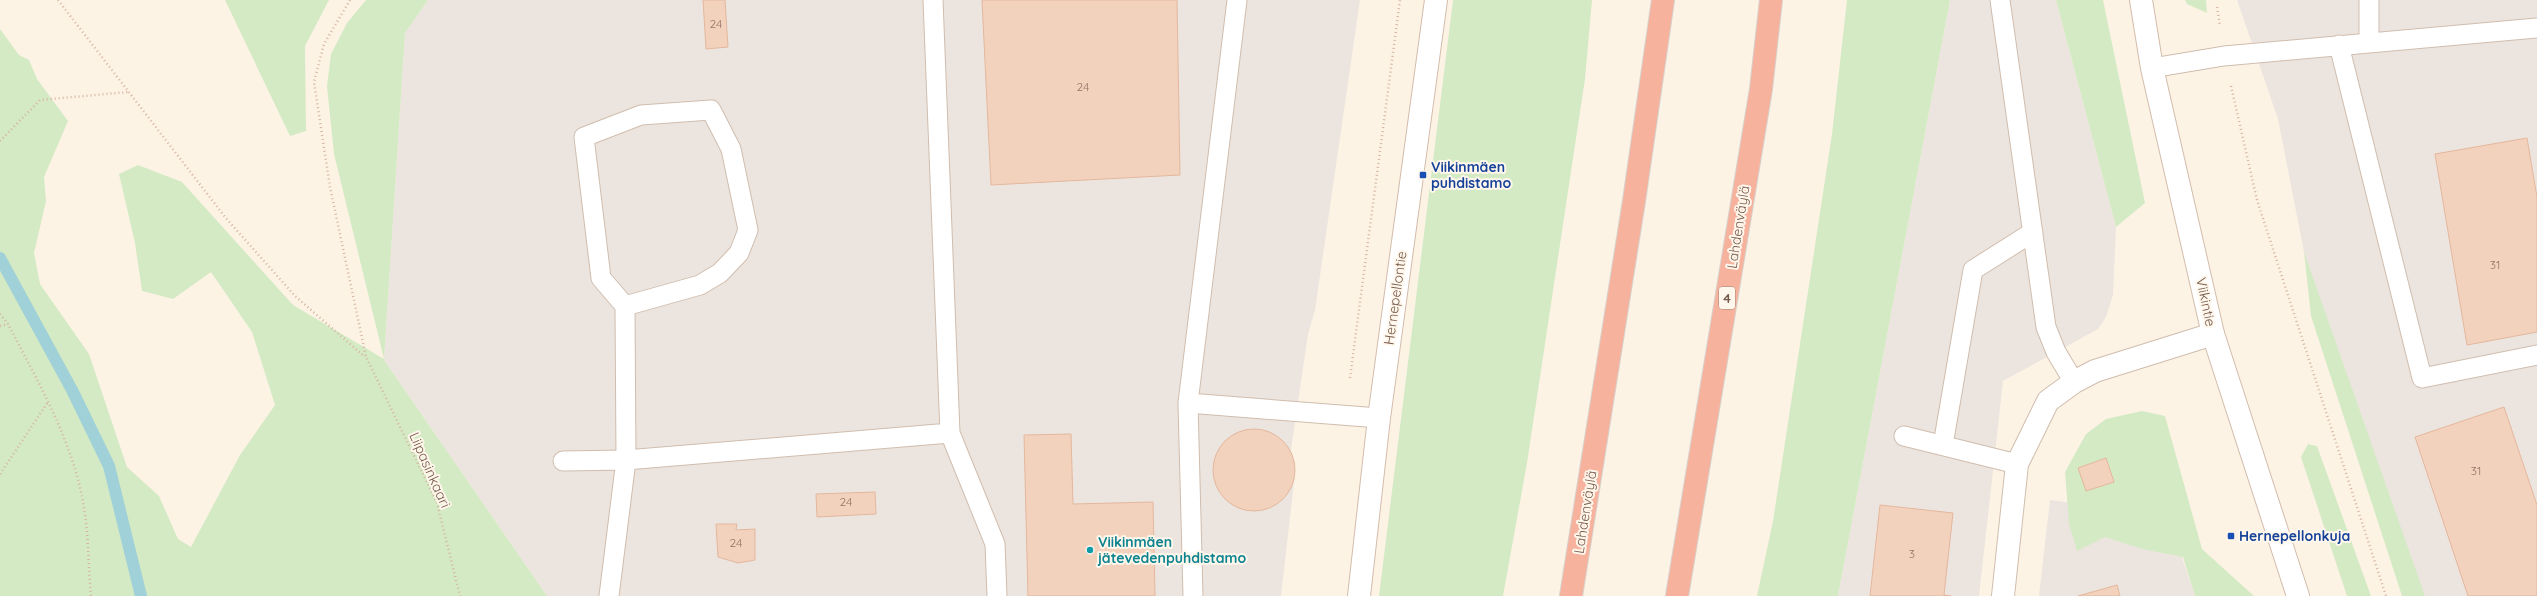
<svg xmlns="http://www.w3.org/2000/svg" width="2537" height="596" viewBox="0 0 2537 596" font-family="Quicksand,sans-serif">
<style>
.industrial{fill:#ece5df}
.green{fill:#d4eac4}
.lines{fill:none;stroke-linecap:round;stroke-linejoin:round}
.stream{stroke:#a0d0d8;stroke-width:12}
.building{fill:#f2d1bd;stroke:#e4b79d}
.lane-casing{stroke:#d0bdae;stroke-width:21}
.street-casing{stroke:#d0bdae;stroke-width:24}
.secondary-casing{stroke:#d3bcac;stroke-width:24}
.highway-casing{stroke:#d8d1cc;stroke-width:24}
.path{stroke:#d7b4a0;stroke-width:2.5;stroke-dasharray:1 3;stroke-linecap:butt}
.lane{stroke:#fff;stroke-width:19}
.street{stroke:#fff;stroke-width:22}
.secondary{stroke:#fff;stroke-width:22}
.highway{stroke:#f6b29c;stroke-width:22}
.transit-dot{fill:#1a4fb4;stroke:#fff7ec;stroke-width:1.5}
.culture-dot{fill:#0f9aa8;stroke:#fff7ec;stroke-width:1.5}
.labels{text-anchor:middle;stroke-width:4;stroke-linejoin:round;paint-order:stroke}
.number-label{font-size:12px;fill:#947767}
.shield{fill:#fff7ec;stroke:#9e887b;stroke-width:1}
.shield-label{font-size:13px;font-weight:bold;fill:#75594a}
.transit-label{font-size:14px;font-weight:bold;fill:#164399;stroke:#fff7ec;text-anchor:start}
.street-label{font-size:14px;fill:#75594a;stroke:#fff7ec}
.culture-label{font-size:14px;font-weight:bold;fill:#0d838f;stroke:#fff7ec;text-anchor:start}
</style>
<rect width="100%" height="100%" fill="#fcf3e5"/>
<path class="industrial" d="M428 0H1360L1315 310 1308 334 1291 450 1295 474 1281 596H547L384 360 405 33Z
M1950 0H2056L2116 227 2113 295 2106 317 2098 329 2003 381 1979 596H1838Z
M2237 0H2537V596H2407L2304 252 2278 119Z
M2050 500 2168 515 2195 596H2039Z"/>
<path class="green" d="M225 0H329L305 46 306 131 290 136Z
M366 0H428L405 33 384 360 547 596H0V29L19 55 29 60 37 79 68 121 44 177 46 201 34 253 40 284 89 354 127 467 159 496 178 539 191 547 240 455 275 405 252 332 211 272 173 299 142 291 135 243 119 174 138 165 182 182 293 305 384 359 334 154 327 86 331 54 347 23Z
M1453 0H1592L1585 79 1527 463 1503 596H1379Z
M1847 0H1950L1838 596H1757L1773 521 1832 134Z
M2056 0H2103L2145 203 2116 227Z
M2185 0H2206L2207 13 2187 4Z
M2304 252 2425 596H2402L2311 316Z
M2142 411 2165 416 2202 549 2254 596H2195L2183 557 2142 549 2105 537 2077 551 2069 524 2065 472 2086 434 2106 419Z
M2308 444 2317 446 2371 596H2347L2301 457Z"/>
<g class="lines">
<path class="stream" d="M0 258 72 390 109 466 141 596"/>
</g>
<path class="building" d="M703 0H725L728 47 706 49Z
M982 0H1177L1180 175 991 185Z
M2527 138 2537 197V332L2467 345 2435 154Z
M2504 407 2537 505V596H2468L2415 437Z
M1213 470a41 41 0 1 1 82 0a41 41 0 1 1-82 0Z
M1071 434 1073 504 1153 502 1155 596H1028L1024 435Z
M2106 458 2114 482 2086 491 2078 468Z
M875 492 876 514 817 517 816 494Z
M1880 505 1953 513 1944 595 1951 596H1870Z
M716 524H737L736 530 755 529V560L738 563 718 557Z
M2117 585 2120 596H2078Z"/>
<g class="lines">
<defs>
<path id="lane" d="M933 0 950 433 995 544 997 596
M2000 0 2046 327 2056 352 2074 382
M2369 0V42
M2339 45 2422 378 2537 355
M2152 68 2224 56 2537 28
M1188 403 1379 418
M1904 436 2017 464
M1943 445 1973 270 2033 232
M563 461 626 460 625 306 601 278 584 137 641 115 711 110 731 149 748 230 739 253 720 273 700 285 625 306
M609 596 626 460 950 433
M1193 596 1188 403 1237 0"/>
<path id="street" d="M2003 596 2017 464 2048 401 2074 382 2095 371 2213 334"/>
<path id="secondary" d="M2141 0 2152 68 2213 334 2298 596
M1359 596 1379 418 1436 0"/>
<path id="highway" d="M1571 596 1634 201 1663 0
M1677 596 1761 89 1771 0"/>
</defs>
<use href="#lane" class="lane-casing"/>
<use href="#street" class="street-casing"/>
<use href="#secondary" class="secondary-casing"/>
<use href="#highway" class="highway-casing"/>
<path class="path" d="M58 0 225 217 295 296 365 357
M350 0 324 44 314 82 330 187 366 357 437 503 460 596
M2217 7 2220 26
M2231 86 2257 200 2386 596
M0 141 40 100 128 92
M0 314 8 324C38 382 74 443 84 508 89 537 88 567 91 596
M0 326 8 324
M1350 378 1400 0
M0 474 48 402"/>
<use href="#lane" class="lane"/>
<use href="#street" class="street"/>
<use href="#secondary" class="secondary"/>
<use href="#highway" class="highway"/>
</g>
<g class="transit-dot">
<rect x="1419" y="171" width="8" height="8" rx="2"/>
<rect x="2227" y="532" width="8" height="8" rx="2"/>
</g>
<circle class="culture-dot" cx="1090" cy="550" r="4"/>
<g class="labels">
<g class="number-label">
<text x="716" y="28">24</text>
<text x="1083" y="91">24</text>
<text x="2495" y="269">31</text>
<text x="2476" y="475">31</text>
<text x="846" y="506">24</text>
<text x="736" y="547">24</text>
<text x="1912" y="558">3</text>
</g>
<rect class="shield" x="1719" y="287" width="16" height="22" rx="3"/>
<g class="shield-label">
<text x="1727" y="303">4</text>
</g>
<g class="transit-label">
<text x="1431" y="172">Viikinmäen<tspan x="1431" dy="16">puhdistamo</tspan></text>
<text x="2239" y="541">Hernepellonkuja</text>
</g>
<g class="street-label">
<text transform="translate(1738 227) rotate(-81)" y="5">Lahdenväylä</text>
<text transform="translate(1395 298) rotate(-82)" y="5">Hernepellontie</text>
<text transform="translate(2206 302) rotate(78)" y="5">Viikintie</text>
<text transform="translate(430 470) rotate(66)" y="5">Liipasinkaari</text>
<text transform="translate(1585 512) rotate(-81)" y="5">Lahdenväylä</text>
</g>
<g class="culture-label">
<text x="1098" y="547">Viikinmäen<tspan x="1098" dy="16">jätevedenpuhdistamo</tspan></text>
</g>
</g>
</svg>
